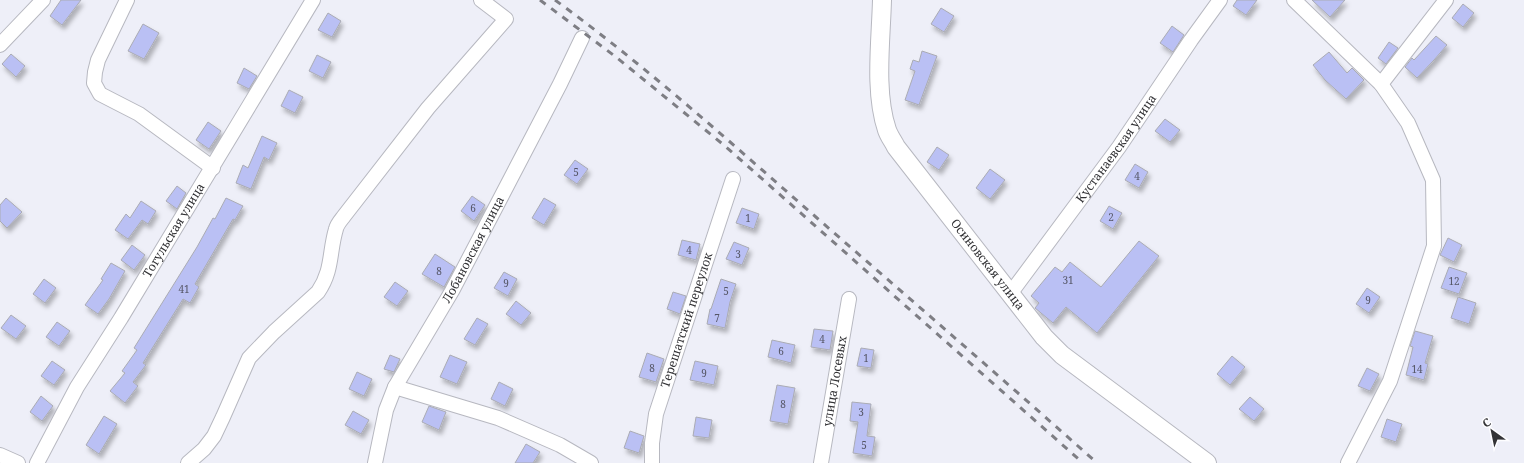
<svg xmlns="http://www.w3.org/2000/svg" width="1524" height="463" viewBox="0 0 1524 463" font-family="'Noto Serif',serif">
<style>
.building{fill:#bac0f4;stroke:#aaabb3;filter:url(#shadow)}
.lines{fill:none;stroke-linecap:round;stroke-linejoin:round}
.minor-casing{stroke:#b7b8c0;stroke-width:16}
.major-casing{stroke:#b7b8c0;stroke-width:20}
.minor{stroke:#fff;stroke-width:14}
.major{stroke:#fff;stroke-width:18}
.rail{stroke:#7e7e84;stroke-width:3;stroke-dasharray:7 7;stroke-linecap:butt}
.labels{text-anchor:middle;stroke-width:3.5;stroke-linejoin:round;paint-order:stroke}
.number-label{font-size:10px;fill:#555666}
.street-label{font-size:12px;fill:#333336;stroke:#fdfdff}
</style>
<defs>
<filter id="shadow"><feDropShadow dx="2.5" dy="4.5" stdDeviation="2" flood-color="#0004"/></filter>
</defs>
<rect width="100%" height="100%" fill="#eeeff8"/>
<path class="building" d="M61 0H81L62 25 50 16Z
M1237 0H1257L1246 15 1233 6Z
M1312 0H1345L1330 17Z
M1463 4 1474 13 1463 27 1452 18Z
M941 8 954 16 944 32 931 24Z
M328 13 341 21 332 37 318 30Z
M143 24 159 33 144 59 128 51Z
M1172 26 1184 35 1173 52 1160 43Z
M1436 36 1447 45 1434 60 1417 78 1405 67 1412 58 1414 60Z
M1389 42 1398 48 1386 64 1378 58Z
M922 51 937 56 919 105 905 100 915 71 910 69 913 60 919 62Z
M1329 52 1347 73 1352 68 1364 80 1346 99 1325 80 1313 65Z
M11 54 25 66 16 77 2 64Z
M317 55 331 62 323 78 309 71Z
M244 68 257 76 249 89 237 83Z
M289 90 303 97 295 113 281 106Z
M1165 119 1180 130 1170 142 1155 131Z
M208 122 221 131 209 149 196 140Z
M262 136 277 143 269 160 264 157 251 189 236 183 243 165 248 168Z
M937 147 949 155 939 170 927 162Z
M575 160 588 169 577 184 564 175Z
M1135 164 1148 172 1139 188 1125 180Z
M990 169 1005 180 990 199 976 188Z
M177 186 186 193 177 209 166 201Z
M472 196 485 205 474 221 461 211Z
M6 198 22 212 7 228 0 221V205Z
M226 198 243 206 235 220 233 219 195 284 199 287 190 303 183 299 143 363 146 365 133 382 138 386 125 403 110 391 125 373 122 371 137 350 134 348 197 247 213 218 215 219Z
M544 198 556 205 544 225 532 218Z
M141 201 156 211 148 224 142 220 128 239 115 230 126 214 130 218Z
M1109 206 1122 213 1113 229 1100 221Z
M742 208 759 214 754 229 736 223Z
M1448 238 1462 245 1454 262 1440 255Z
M682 240 700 244 696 260 678 255Z
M1139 241 1159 256 1097 333 1066 307 1053 323 1035 308 1039 303 1031 296 1055 267 1062 272 1070 262 1101 287Z
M734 242 749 248 742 265 726 259Z
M132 245 145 255 134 270 121 260Z
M435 254 455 267 444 287 422 274Z
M111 263 125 271 109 299 98 314 85 305 103 280 101 279Z
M1449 267 1467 273 1459 294 1441 288Z
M504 272 517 279 508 296 494 288Z
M44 279 56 288 45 303 33 294Z
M721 279 736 284 730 302 725 328 707 324 710 309H711Z
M395 282 408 291 397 306 384 297Z
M1367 288 1380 297 1369 313 1356 304Z
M673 292 686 296 680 314 667 309Z
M1458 297 1476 303 1469 324 1451 318Z
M516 301 531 313 521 325 506 314Z
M11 315 26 326 16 339 1 328Z
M477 318 488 324 475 345 464 339Z
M57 322 70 331 59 346 46 337Z
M814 329 833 331 830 350 811 347Z
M1415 331 1433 336 1425 363 1428 364 1424 380 1406 375 1413 347 1410 346Z
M772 340 795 345 791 363 768 357Z
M861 348 874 350 871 368 857 366Z
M647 353 664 359 656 382 639 377Z
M390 355 400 359 394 372 384 369Z
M450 355 467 362 457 384 440 377Z
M1232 356 1245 367 1230 385 1217 374Z
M52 361 65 370 54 385 41 376Z
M695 361 718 366 714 385 690 380Z
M1367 368 1379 374 1370 391 1358 386Z
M357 372 372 379 364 396 349 389Z
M499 382 513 389 505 406 491 399Z
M777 385 795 388 788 424 770 421Z
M41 396 53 406 42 421 30 412Z
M1250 397 1264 409 1254 421 1239 409Z
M852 402 871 404 867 436 875 437 872 456 853 453 858 422 850 421Z
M429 406 446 412 439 430 422 422Z
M353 411 369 420 361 434 345 425Z
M104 416 117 424 99 454 86 445Z
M696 417 712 420 709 438 693 436Z
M1387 419 1402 424 1396 442 1381 437Z
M630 431 644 436 639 453 624 448Z
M526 444 540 452 533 463H515Z"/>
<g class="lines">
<defs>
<g id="minor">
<path d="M127 0 98 60 95 72 94 83 100 94 139 114 213 168"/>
<path d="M1294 0 1381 84 1408 123 1433 180 1434 246 1390 381 1348 463"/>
<path d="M0 45 43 0"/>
<path d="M1381 84 1446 0"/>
<path id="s1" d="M1010 294 1119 147 1191 40 1220 0"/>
<path d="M395 387 498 418 560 445 591 463"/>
<path d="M0 455 18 463"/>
<path id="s2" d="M37 463 77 387 121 318 313 0"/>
<path d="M188 463 204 449 214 436 223 417 249 358 274 332 318 292C333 270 329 252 336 229 337 224 341 220 344 216L428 108 506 19 481 0"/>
<path id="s3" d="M375 463 386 410 395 387 452 291 560 84 582 38"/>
<path id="s4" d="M652 463V443L656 414 733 179"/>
<path id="s5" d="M821 463 849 299"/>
</g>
<g id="major">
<path id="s6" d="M882 0C881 40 874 92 887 130 889 136 893 141 896 147L1044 337 1062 355 1207 463"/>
</g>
</defs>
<use href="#minor" class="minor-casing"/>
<use href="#major" class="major-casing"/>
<use href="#minor" class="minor"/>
<use href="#major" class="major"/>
<path class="rail" d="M540 0 616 57 725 146 1083 463
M555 0C647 67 731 143 817 218 910 299 1004 380 1097 463"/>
</g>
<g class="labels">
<g class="number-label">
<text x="576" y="176">5</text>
<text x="1137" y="180">4</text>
<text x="473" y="212">6</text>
<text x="1111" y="221">2</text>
<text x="748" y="222">1</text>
<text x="689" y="254">4</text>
<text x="738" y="258">3</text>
<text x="439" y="275">8</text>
<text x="1068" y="284">31</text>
<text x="1454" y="285">12</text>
<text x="506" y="287">9</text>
<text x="184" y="293">41</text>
<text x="726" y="295">5</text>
<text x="1368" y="304">9</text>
<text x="717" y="322">7</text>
<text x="822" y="343">4</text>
<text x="781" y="355">6</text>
<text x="866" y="362">1</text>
<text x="652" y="372">8</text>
<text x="1417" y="373">14</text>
<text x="704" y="377">9</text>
<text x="783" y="408">8</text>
<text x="861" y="416">3</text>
<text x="864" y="449">5</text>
</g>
<g class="street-label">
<text dy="4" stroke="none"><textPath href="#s1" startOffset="180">Кустанаевская улица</textPath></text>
<text dy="4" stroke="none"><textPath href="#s2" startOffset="270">Тогульская улица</textPath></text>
<text dy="4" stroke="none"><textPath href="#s3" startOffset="237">Лобановская улица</textPath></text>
<text dy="4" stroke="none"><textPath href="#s6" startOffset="299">Осиновская улица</textPath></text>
<text dy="4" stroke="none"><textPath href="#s4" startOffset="148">Терешатский переулок</textPath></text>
<text dy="4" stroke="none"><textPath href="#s5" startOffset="83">улица Лосевых</textPath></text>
</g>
</g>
<g transform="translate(1492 431) rotate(327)" stroke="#fdfdff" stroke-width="3" paint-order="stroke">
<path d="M0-3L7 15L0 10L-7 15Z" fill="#333336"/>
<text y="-6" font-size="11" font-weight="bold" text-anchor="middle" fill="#333336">С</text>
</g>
</svg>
